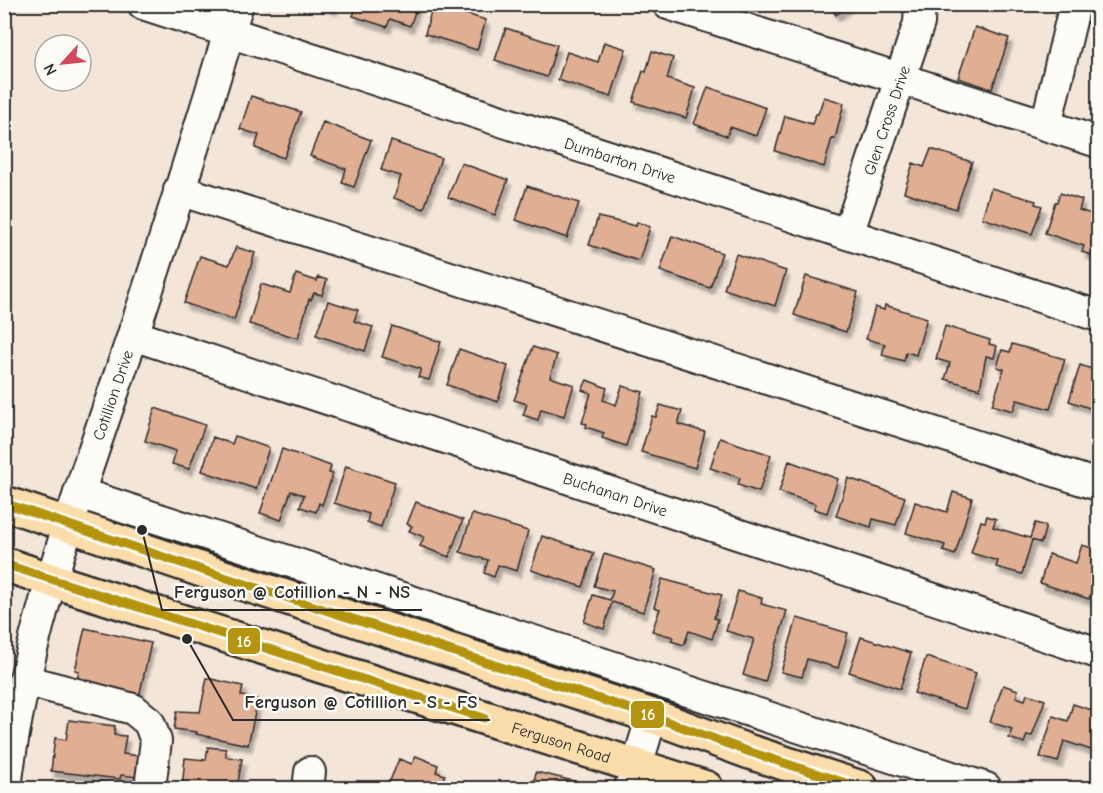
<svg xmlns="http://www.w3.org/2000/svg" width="1103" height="793" viewBox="0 0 1103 793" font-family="'Comic Neue',sans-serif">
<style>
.building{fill:#e0ae92;stroke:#2b2b2b;stroke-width:1.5;filter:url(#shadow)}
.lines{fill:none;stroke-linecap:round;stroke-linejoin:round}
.minor-casing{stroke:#2b2b2b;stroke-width:34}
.major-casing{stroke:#2b2b2b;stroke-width:38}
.minor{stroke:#fdfcf7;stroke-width:30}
.major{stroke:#fbddab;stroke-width:33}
.bus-1-casing{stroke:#fdfcf7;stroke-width:14}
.bus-1{stroke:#b5940f;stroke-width:9}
.labels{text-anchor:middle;stroke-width:5;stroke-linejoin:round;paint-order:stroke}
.street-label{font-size:16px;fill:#2b2b2b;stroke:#fdfcf7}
.leader{fill:none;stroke:#2b2b2b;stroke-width:2}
.callout-dot{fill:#2b2b2b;stroke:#fdfcf7;stroke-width:2}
.callout-label{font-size:18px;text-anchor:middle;font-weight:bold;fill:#2b2b2b;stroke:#fdfcf7;stroke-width:5;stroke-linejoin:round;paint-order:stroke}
.line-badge{stroke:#fdfcf7;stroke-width:2}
.badge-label{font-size:16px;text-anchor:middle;font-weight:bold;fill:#fff}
</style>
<defs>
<filter id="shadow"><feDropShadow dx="3.5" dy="6" stdDeviation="1.5" flood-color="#0004"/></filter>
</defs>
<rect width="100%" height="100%" fill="#f4e5d9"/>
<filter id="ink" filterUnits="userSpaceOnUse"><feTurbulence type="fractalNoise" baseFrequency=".0167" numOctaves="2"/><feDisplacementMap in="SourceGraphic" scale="12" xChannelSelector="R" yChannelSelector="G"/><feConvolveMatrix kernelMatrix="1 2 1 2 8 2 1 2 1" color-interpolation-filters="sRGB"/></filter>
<g filter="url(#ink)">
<path class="building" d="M320 4H335L333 9Z
M357 4H418L410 26 390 19 387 27 353 16Z
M433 4 486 20 477 50 425 34Z
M829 4H851L836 15Z
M975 27 1009 38 992 89 958 78Z
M506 28 557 45 547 77 495 60Z
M604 42 626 49 611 97 558 80 567 52 598 62Z
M652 51 673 58 667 79 695 88 686 118 633 102 643 71 646 72Z
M708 87 766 108 756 136 730 127 727 136 694 124Z
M251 96 301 112 284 158 255 148 259 135 240 129Z
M824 97 844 103 835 139 832 138 824 167 775 151 785 116 812 124 816 114H818Z
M323 122 371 140 354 187 342 183 346 169 310 156Z
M391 141 441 158 424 209 394 198 401 176 381 170Z
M931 149 972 162 956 209 904 192 913 163 924 167Z
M461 163 508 180 495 215 448 197Z
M527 186 579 203 567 238 516 220Z
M991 188 1036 201 1035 204 1042 206 1032 234 982 218Z
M1060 193 1082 200 1079 210 1098 216V243L1094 256 1082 252 1084 246 1045 233 1055 202H1057Z
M598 217 636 226 637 222 650 227 639 261 589 245Z
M672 236 722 253 710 288 660 271Z
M236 247 255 253 234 320 184 303 200 256 229 265Z
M736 254 786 271 775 306 724 289Z
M296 274 317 281 318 277 327 280 322 295 314 293 311 300 309 299 298 338 249 324 261 284 290 293Z
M806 276 858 292 846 332 794 315Z
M328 301 358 310 354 321 373 327 365 351 316 335Z
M885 305 927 318 916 355 906 352 904 361 882 355 885 344 866 339 875 307 884 310Z
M392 326 441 342 429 380 418 377 421 369 382 357Z
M945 326 990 340 989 344 997 346 994 358 986 356 980 389 945 379 950 363 936 359Z
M1012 344 1065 359 1050 409 1017 400 1013 411 992 405 1004 369 997 367 1002 350 1010 352Z
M533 347 557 355 550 377 574 385 564 416 541 409 538 420 523 415 527 404 514 400Z
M459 349 508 366 498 402 447 385Z
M1080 365 1098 371V411L1069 401Z
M587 380 607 388 603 400 616 405 622 386 643 392 626 446 602 438 604 433 586 427 587 424 582 423 591 393 582 390Z
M660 405 682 411 678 424 705 432 695 468 641 452 652 416 656 417Z
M155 408 205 425 189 469 172 464 176 451 145 441Z
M235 436 269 448 256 489 202 471 213 437 232 444Z
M720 438 771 455 759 492 738 485 740 478 710 468Z
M282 449 331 466 329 473 333 474 322 505 319 503 316 512 300 507 304 495 291 491 281 520 260 513Z
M789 461 838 479 827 513 814 509 816 504 779 492Z
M346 466 395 482 381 527 367 522 369 514 334 503Z
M848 478 905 497 896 525 873 519 871 527 836 516Z
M953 492 972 498 955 555 943 551 945 545 906 533 915 502 947 512Z
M416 502 463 520 449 557 420 546 424 537 409 531 412 526 407 524Z
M472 514 528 531 517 571 498 565 494 577 484 573 488 560 460 552Z
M987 516 996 519 993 527 1030 538 1035 523 1046 526 1041 543 1032 540 1022 574 996 567 998 561 971 553 981 521 985 522Z
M542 536 594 553 583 587 531 570Z
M1082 545 1098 550V570L1089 599 1040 583 1049 554 1076 563Z
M604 554 656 570 643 612 612 602 604 629 584 622 593 595 610 600 613 591 594 586Z
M662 579 722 595 714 618 718 619 712 639 689 631 684 645 671 641 673 637 652 631 660 609 654 607Z
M738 591 762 598 761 604 787 611 765 682 743 675 754 639 726 631Z
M797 618 848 633 838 668 807 659 802 677 781 672Z
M85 628 151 643 139 697 76 683 79 671 75 670Z
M861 637 911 653 900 689 849 672Z
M926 657 976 673 965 709 914 693Z
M207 678 243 686 241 696 258 699 248 745 196 734 197 732 174 729 177 711 200 712Z
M1003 685 1018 690 1016 697 1025 700 1027 694 1045 700 1032 736 1027 735 1024 743 1009 738 1012 729 990 722Z
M1073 704 1098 712V738L1094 751 1064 741 1058 762 1040 757 1053 716 1068 721Z
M69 720 115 726 114 735 126 736 123 754 141 756 138 777 121 775 120 779 51 771 55 738 66 740Z
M208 747 226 749V757L242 759 237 788H182L185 758 206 760Z
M416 756 438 765 436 772 445 775 439 788H387L399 759 412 764Z
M536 772 578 782 577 788H533Z
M58 781 105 782 104 788H58Z"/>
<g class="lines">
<defs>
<g id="minor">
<path id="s1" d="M143 4 1098 316"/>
<path d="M668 4 1098 142"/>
<path d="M1046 125 1075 4"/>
<path d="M179 190 1098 485"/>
<path id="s2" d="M848 234 919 23 920 4"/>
<path id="s3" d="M133 335 1098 653"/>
<path d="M79 493 986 788"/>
<path d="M24 680 133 709 149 722 156 741 150 788"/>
<path id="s4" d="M6 788C23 642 76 503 123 364 164 245 200 125 238 4"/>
<path d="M308 788 310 772"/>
<path d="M630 788 652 716"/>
</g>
<g id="major">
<path d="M4 503 202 570 652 716 747 751 861 788"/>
<path id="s5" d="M4 564 51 580 706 788"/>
</g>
</defs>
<use href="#minor" class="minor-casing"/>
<use href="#major" class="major-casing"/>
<use href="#minor" class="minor"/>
<use href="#major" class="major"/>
<defs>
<path id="bus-1" d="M4 503 202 570 652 716 747 751 861 788
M4 564 484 718"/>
</defs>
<use href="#bus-1" class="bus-1-casing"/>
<use href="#bus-1" class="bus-1"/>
</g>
</g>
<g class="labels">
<g class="street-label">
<text dy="6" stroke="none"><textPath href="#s2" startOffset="120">Glen Cross Drive</textPath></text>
<text dy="6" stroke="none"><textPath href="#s1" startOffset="502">Dumbarton Drive</textPath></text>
<text dy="6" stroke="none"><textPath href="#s4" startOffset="408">Cotillion Drive</textPath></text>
<text dy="6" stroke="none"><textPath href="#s3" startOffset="508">Buchanan Drive</textPath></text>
<text dy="6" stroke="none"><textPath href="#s5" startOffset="585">Ferguson Road</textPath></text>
</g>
</g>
<path class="leader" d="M142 530L162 610H422M187 639L233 720H490"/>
<g class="callout-dot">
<circle cx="142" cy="530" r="6"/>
<circle cx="187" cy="639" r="6"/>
</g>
<g class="callout-label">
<text x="292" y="598">Ferguson @ Cotillion - N - NS</text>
<text x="361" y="708">Ferguson @ Cotillion - S - FS</text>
</g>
<g class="line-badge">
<rect x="227" y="627" width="34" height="28" rx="6" fill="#b5940f"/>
<rect x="630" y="700" width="35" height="29" rx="6" fill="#b5940f"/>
</g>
<g class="badge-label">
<text x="244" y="647">16</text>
<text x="648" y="720">16</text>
</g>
<rect width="1103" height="793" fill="none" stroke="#fdfcf7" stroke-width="24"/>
<rect x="12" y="12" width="1079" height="769" fill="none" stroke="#2b2b2b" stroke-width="2" filter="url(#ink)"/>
<g transform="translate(63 63) rotate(243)"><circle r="28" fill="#fdfcf7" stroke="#a9a8a5" stroke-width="1.5"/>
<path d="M0-4.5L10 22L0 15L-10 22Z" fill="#d1495b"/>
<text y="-9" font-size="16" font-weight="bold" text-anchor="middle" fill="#2b2b2b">N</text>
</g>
</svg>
